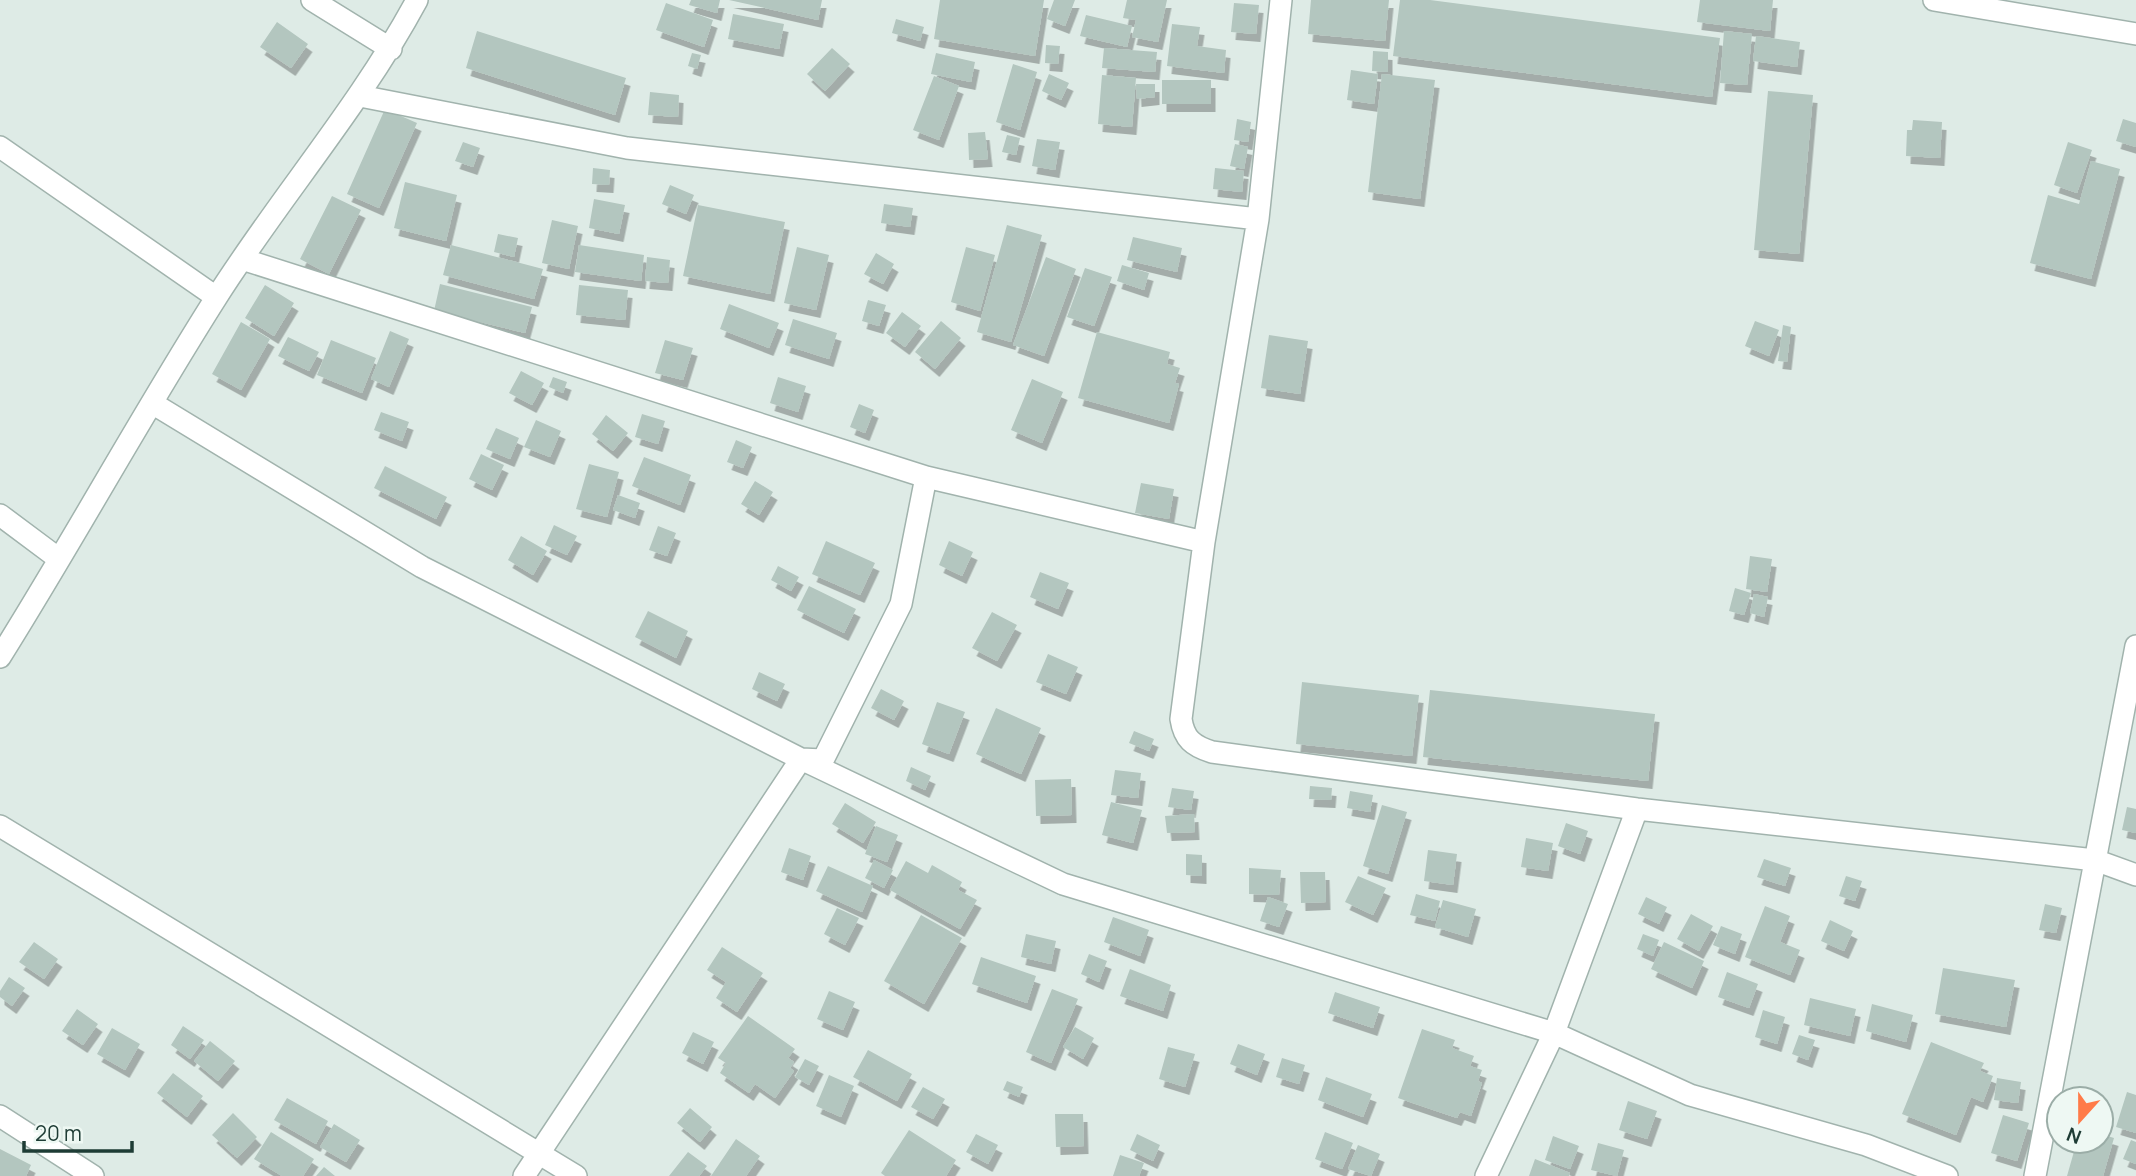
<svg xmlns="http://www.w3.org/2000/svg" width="2136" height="1176" viewBox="0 0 2136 1176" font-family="Manrope,sans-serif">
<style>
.building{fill:#b3c6bf;filter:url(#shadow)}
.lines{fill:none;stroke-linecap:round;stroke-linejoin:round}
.street-casing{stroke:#a1b3ad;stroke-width:24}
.street{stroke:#fff;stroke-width:21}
</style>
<defs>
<filter id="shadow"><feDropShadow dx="4.5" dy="8" stdDeviation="0" flood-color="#0004"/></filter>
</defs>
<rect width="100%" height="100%" fill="#deebe6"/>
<path class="building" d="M691 0H720L717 13 689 5Z
M729 0H822L818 20Z
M940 0H1044L1035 56 934 39Z
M1054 0H1075L1065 26 1047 19Z
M1127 0H1167L1158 42 1132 37 1136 20 1123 18Z
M1311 0H1389L1385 41 1308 34Z
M1400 0H1430L1720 38 1712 97 1393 56Z
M1700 0H1773L1770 31 1697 22Z
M666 3 713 20 704 47 656 30Z
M1234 3 1259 5 1256 34 1231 32Z
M733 14 784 24 779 49 728 39Z
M1086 15 1132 26 1127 47 1080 36Z
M896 19 924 27 920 41 892 33Z
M277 22 308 44 291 68 260 47Z
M1172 24 1200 27 1197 46 1226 50 1224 73 1167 66Z
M477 31 626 78 615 115 466 68Z
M1724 31 1752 34 1747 85 1720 83Z
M1756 36 1800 42 1797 67 1753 61Z
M1046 45 1060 46 1058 64 1045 63Z
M832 48 850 64 825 91 807 74Z
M1104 48 1157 52 1155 72 1102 68Z
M1373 51 1388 52V72L1372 71Z
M692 53 701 55 697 69 688 66Z
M936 53 975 62 971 82 931 74Z
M1013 64 1037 72 1020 130 996 122Z
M1351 70 1378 74 1374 104 1347 100Z
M1049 74 1069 83 1061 100 1042 91Z
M1382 74 1435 80 1420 199 1368 192Z
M1102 75 1136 78 1132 127 1098 124Z
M934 76 959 86 939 140 913 130Z
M1162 80H1211V104H1162Z
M1136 84H1155V97L1137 99Z
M1768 91 1813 95 1799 254 1754 250Z
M650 92 679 95 678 117 648 115Z
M385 109 417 123 379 208 347 194Z
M1237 119 1251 122 1248 142 1234 140Z
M2123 119 2136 123V147L2116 141Z
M1913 120 1942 122 1940 158 1906 156 1907 130H1912Z
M985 132 988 159 969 160 968 133Z
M1007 135 1020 138 1016 155 1002 152Z
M1037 139 1060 142 1055 170 1032 166Z
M463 142 480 148 473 167 455 161Z
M2068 142 2092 150 2077 193 2054 185Z
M1235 144 1248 147 1244 169 1230 166Z
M2091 161 2120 169 2091 279 2030 263 2048 195 2079 204Z
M593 168 610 170 609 185 592 184Z
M1215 168 1244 171 1242 192 1213 189Z
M405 182 457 195 446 241 394 228Z
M670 185 694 195 686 214 662 204Z
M332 196 361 210 329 274 300 259Z
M594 199 625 205 619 234 589 228Z
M884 204 913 208 910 227 881 223Z
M698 205 785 222 770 294 683 276Z
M552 220 578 226 569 269 542 263Z
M1007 225 1042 235 1011 342 977 332Z
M498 234 518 238 514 257 494 252Z
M1133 237 1182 248 1177 272 1127 260Z
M451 245 543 269 534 299 443 275Z
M579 245 644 255 641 281 575 272Z
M797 247 829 255 816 310 784 303Z
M966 247 995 255 980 311 951 302Z
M876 253 894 264 883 284 864 274Z
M647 257 670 260 668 283 645 281Z
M1046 257 1076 269 1044 356 1013 345Z
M1122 265 1149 273 1144 290 1117 281Z
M1085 268 1112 277 1094 326 1067 317Z
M440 284 532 307 525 333 434 311Z
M265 285 294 303 274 336 245 318Z
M579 285 628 290 625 320 576 315Z
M868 300 886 305 879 326 862 321Z
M729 304 779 323 769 348 720 329Z
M902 312 921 326 905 347 886 333Z
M793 319 837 333 829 359 785 345Z
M941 321 961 338 935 369 915 352Z
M1755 321 1779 330 1769 356 1745 346Z
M241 322 270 339 241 390 212 374Z
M1783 325 1791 327 1787 362 1778 361Z
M390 331 409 339 389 387 371 379Z
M1097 332 1170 352 1167 364 1180 368 1175 383 1179 384 1169 423 1078 398Z
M1269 335 1308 341 1300 394 1261 388Z
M288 337 319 352 309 371 278 356Z
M331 340 376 358 362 393 317 375Z
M665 340 693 348 683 380 655 373Z
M521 371 544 383 532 405 509 393Z
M553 377 567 382 563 393 549 387Z
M778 377 806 386 798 412 770 403Z
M1032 379 1063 392 1042 443 1011 430Z
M859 404 874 410 865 433 850 427Z
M381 412 409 422 402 441 374 430Z
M642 414 665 421 658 444 635 437Z
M606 415 628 433 613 451 592 434Z
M536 420 561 431 550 457 524 447Z
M496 428 519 438 510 459 486 449Z
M736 440 752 447 743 468 727 462Z
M481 454 504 465 492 490 469 479Z
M644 457 691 475 680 505 632 486Z
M589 464 619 472 607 517 576 509Z
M385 466 447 497 436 519 374 488Z
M755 481 773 492 759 515 741 504Z
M1141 483 1174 489 1169 519 1135 513Z
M618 495 640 503 635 518 613 510Z
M554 525 577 536 567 555 545 545Z
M658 526 676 533 667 556 649 550Z
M521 536 547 551 533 575 508 560Z
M826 541 875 563 860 595 812 574Z
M949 541 973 552 962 576 939 565Z
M1750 556 1772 559 1767 592 1746 589Z
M778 566 799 577 791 591 771 580Z
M1040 572 1069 583 1058 609 1030 597Z
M809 586 856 609 844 633 797 610Z
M1735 588 1751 593 1744 615 1729 611Z
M1754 594 1768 597 1764 617 1750 613Z
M648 611 688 631 676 658 635 637Z
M992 612 1017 625 997 661 972 648Z
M1048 654 1078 667 1066 694 1036 682Z
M759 672 785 684 777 701 752 689Z
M1302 682 1419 695 1412 756 1296 744Z
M881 689 904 701 894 720 871 708Z
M1430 690 1655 714 1648 781 1423 757Z
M937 702 965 712 949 754 922 744Z
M996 708 1041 728 1021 774 976 754Z
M1134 731 1154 739 1149 751 1129 743Z
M911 767 931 776 925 790 906 781Z
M1115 770 1141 773 1138 798 1111 795Z
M1071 779 1072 815 1036 816 1035 780Z
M1310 786 1332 788 1331 800 1309 799Z
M1172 788 1194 791 1191 810 1168 807Z
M1350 791 1373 795 1370 812 1347 808Z
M1111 802 1142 810 1133 843 1102 835Z
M845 803 876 822 863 843 832 824Z
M1382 805 1407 812 1388 874 1363 866Z
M2127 807 2136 809V833L2122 830Z
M1194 814 1195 832 1167 833 1165 816Z
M1566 823 1588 831 1580 854 1558 846Z
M876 826 898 835 887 862 865 854Z
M1526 838 1553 843 1548 871 1521 867Z
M789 848 811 856 803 880 781 872Z
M1428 850 1457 854 1453 885 1424 881Z
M1186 854 1202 855V876L1186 875Z
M1764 859 1791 868 1785 886 1757 877Z
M874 860 893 870 884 888 865 878Z
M906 861 928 873 932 865 962 882 958 890 977 900 960 929 890 890Z
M828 866 873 886 862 912 816 891Z
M1249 868 1281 870 1279 895 1249 894Z
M1300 872H1325L1326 902 1301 903Z
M1358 876 1386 888 1373 915 1345 902Z
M1846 876 1862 881 1855 901 1839 896Z
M1416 894 1440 901 1435 921 1410 915Z
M1268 897 1288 904 1279 927 1260 921Z
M1646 897 1667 907 1659 924 1638 914Z
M1443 900 1476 909 1468 937 1435 927Z
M2045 904 2062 908 2056 933 2039 930Z
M1765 906 1790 916 1780 942 1800 950 1790 975 1745 957Z
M837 908 859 918 845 945 824 934Z
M1691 914 1713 926 1699 951 1677 939Z
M921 915 962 938 924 1004 884 981Z
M1113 917 1149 930 1140 956 1104 942Z
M1830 920 1853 931 1844 951 1821 941Z
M1721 926 1742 934 1735 954 1713 945Z
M1026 934 1056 941 1051 964 1021 957Z
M1643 934 1659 940 1653 956 1637 949Z
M34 942 58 959 44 979 19 962Z
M1664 942 1704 961 1692 988 1651 969Z
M722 947 763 973 737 1012 716 998 726 982 707 970Z
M1089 954 1107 961 1099 982 1081 974Z
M981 957 1036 976 1027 1003 972 984Z
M1943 968 2015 980 2006 1027 1935 1014Z
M1130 969 1171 985 1163 1011 1120 996Z
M1727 972 1758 984 1749 1008 1718 997Z
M9 977 25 988 12 1006 0 997V991Z
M1052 989 1078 999 1051 1063 1026 1052Z
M829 991 855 1002 843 1030 817 1019Z
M1335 992 1380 1007 1373 1028 1328 1013Z
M1810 998 1856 1009 1850 1036 1804 1025Z
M1872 1004 1913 1015 1906 1042 1866 1031Z
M77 1009 98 1024 83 1045 62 1031Z
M1763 1010 1785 1017 1777 1044 1755 1037Z
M748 1016 795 1049 788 1058 794 1062 790 1068 794 1071 775 1098 755 1084 749 1093 720 1073 726 1063 718 1058Z
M183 1026 204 1040 190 1059 171 1045Z
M1075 1027 1094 1038 1083 1059 1063 1047Z
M112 1028 140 1044 125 1070 97 1054Z
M1422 1029 1455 1040 1452 1048 1474 1056 1470 1066 1482 1070 1478 1081 1482 1083 1471 1116 1460 1112 1457 1118 1398 1098Z
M693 1032 714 1042 703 1064 682 1053Z
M1799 1035 1815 1040 1808 1060 1792 1054Z
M210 1041 235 1061 218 1081 194 1061Z
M1931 1042 1984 1063 1980 1071 1993 1076 1983 1102 1971 1097 1956 1135 1902 1114Z
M1238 1044 1265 1054 1257 1075 1230 1064Z
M1168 1047 1195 1054 1185 1087 1159 1079Z
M868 1050 912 1074 897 1101 853 1077Z
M1282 1058 1305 1065 1299 1084 1276 1077Z
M805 1059 819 1066 809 1085 795 1077Z
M173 1073 203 1096 187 1117 157 1093Z
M829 1075 854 1086 841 1117 816 1106Z
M1326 1077 1372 1094 1363 1117 1318 1100Z
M1997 1078 2021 1082 2018 1103 1994 1100Z
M1007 1081 1023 1087 1019 1097 1003 1090Z
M923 1087 945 1099 933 1119 911 1107Z
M2127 1092 2136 1095V1133L2116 1127Z
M287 1098 328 1121 316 1144 274 1120Z
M1628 1101 1657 1111 1647 1139 1619 1130Z
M690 1108 712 1127 700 1142 677 1123Z
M233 1113 257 1137 237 1158 212 1135Z
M1055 1114H1083L1084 1146 1056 1147Z
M2003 1115 2029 1123 2017 1161 1991 1153Z
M334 1124 360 1140 346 1162 320 1147Z
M909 1130 956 1160 946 1176H885L881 1173Z
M271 1132 314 1159 303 1176H282L254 1159Z
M1325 1132 1353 1143 1342 1169 1315 1159Z
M976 1134 998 1145 988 1164 966 1152Z
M1137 1134 1160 1145 1153 1161 1130 1150Z
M2101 1134 2114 1138 2103 1176H2067L2077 1141H2101Z
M1553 1136 1579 1146 1570 1169 1545 1160Z
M736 1139 760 1156 746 1176H711Z
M2131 1140 2136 1142V1164L2123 1159Z
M1598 1143 1624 1150 1617 1176 1591 1170Z
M1358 1145 1380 1154 1371 1176 1348 1169Z
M0 1149 31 1165 26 1176H0Z
M688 1152 707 1166 699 1176H669Z
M1120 1155 1144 1163 1139 1176H1113Z
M1535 1159 1570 1173 1569 1176H1529Z
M324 1167 335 1176H316Z"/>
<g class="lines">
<defs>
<path id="street" d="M312 0 391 49
M1281 0 1258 219 1204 542 1181 719C1184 739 1193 746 1212 752L1637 809 2095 860 2136 875
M1934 0 2136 34
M360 96 627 148 1258 219
M0 147 216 297
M242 259 926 477 1204 542
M152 403 422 567 801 759 1063 884 1554 1033 1690 1095 1866 1145 1947 1176
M0 515 59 559
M0 657C74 539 141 416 216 298 280 197 360 106 417 0
M0 826 576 1176
M0 1116 93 1176
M524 1176 801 759 823 760 901 604 926 477
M1486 1176 1554 1033 1637 809
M2035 1176 2136 646"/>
</defs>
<use href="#street" class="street-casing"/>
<use href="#street" class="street"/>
</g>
<g transform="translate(2080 1120) rotate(201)"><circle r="33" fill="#eef8f3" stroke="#9bada7" stroke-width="2"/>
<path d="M0-5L12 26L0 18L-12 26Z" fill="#ff7b48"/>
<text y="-10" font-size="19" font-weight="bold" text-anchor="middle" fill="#1e3c35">N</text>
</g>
<path d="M24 1141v10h108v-10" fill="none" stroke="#1e3c35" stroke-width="3.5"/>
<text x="35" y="1141" font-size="21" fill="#1e3c35" stroke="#eef8f3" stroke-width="5" paint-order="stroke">20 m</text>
</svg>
